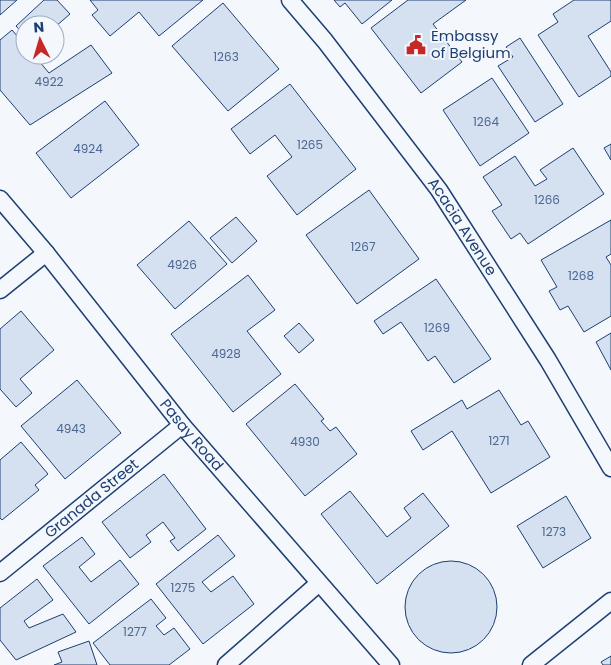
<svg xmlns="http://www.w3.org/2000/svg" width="611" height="665" viewBox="0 0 611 665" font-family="Poppins,sans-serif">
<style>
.building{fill:#d5e0f0;stroke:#1d3f73}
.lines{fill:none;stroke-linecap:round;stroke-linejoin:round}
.minor-casing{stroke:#1d3f73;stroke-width:19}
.minor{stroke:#f4f7fb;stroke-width:16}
.labels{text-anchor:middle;stroke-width:4;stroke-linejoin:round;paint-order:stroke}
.number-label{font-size:12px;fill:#4b6792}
.poi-label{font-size:15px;fill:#1d3f73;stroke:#f4f7fb;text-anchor:start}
.street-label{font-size:15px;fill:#1d3f73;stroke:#f4f7fb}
</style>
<rect width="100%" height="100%" fill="#f4f7fb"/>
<path class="building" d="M0 0H17L0 15Z
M44 0H57L70 14 55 27V25H25V36L16 26Z
M90 0H203L159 36 139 12 110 36 92 15 98 10Z
M334 0H392L362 24 345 3 340 7Z
M408 0H466L433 24 462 62 421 93 371 28Z
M574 0H611V21L588 36 611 72V76L579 97 538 35 558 22 553 14Z
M223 3 279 69 228 111 172 46Z
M12 30 25 45V55H34L49 73 91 45 112 73 30 125 0 90V40Z
M520 38 563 104 535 122 498 66 513 57 506 47Z
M492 78 529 133 480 166 443 110Z
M290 84 356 169 297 215 267 176 292 157 275 135 250 154 231 129Z
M105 101 139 145 71 198 36 153Z
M611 144V160L604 148Z
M573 148 604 194 528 244 520 233 511 239 492 211 502 205 483 177 515 156 535 186 547 179 540 170Z
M369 190 419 259 357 304 306 235Z
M236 217 257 241 232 263 210 238Z
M611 220V254L606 257 611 265V316L584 332 568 306 560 310 549 291 557 287 541 260Z
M189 221 227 264 175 309 137 265Z
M248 275 275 310 247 331 281 374 233 412 171 334Z
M436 279 491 359 454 383 435 356 428 361 401 322 383 334 374 321Z
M21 311 54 350 20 379 32 393 16 407 0 389V329Z
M299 323 314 340 299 353 284 336Z
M611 333V370L596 342Z
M77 380 121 433 65 479 21 426Z
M295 384 324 419 321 421 330 431 336 427 357 454 305 496 246 424Z
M499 390 521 425 528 421 550 457 491 493 452 431 423 450 411 431 462 400 467 409Z
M21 442 48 474 35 485 39 490 2 520 0 518V460Z
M164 474 206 529 178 551 170 541 175 538 163 522 146 535 151 542 130 558 102 522Z
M350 491 387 537 411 518 404 508 423 493 449 526 377 584 321 514Z
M566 496 591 538 543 568 517 526Z
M218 535 235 556 202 582 211 592 233 576 254 604 203 644 156 584Z
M82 537 95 554 79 567 91 582 120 560 139 584 89 624 43 566Z
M405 607a46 46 0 1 1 92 0a46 46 0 1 1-92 0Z
M37 579 53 600 24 621 29 628 63 614 76 632 16 660 0 640V608Z
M151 599 166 618 156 626 164 635 174 628 190 649 169 665H110L93 643Z
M89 641 97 665H54L62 662 58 652Z
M611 656V665H603L601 662Z"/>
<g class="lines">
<defs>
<g id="minor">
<path id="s1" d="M290 0 325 41 439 190 548 360 611 468"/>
<path id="s2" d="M0 199 46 253 182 425 391 665"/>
<path d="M0 290 46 253"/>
<path id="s3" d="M0 573 182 425"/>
<path d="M226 665 319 583"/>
<path d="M531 665 611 601"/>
</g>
</defs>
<use href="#minor" class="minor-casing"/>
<use href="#minor" class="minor"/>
</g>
<defs>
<symbol id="civic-bare" viewBox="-9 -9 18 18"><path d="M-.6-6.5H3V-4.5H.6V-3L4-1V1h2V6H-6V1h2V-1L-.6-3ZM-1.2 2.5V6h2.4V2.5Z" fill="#c62828" stroke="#f4f7fb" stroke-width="2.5" paint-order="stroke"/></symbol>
</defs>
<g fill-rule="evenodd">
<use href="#civic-bare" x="402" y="31" width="28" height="28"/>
</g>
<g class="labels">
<g class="number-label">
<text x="226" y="61">1263</text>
<text x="49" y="86">4922</text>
<text x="486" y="126">1264</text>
<text x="310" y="149">1265</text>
<text x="88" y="153">4924</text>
<text x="547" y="204">1266</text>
<text x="363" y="251">1267</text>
<text x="182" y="269">4926</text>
<text x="581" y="280">1268</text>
<text x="437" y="332">1269</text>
<text x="226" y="358">4928</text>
<text x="71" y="433">4943</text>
<text x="499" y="445">1271</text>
<text x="305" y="446">4930</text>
<text x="554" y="536">1273</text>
<text x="183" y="592">1275</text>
<text x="135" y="636">1277</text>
</g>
<g class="poi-label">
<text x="431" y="41">Embassy<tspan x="431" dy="17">of Belgium</tspan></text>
</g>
<g class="street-label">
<text dy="5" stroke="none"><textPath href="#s1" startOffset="285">Acacia Avenue</textPath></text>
<text dy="5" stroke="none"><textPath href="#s2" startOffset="304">Pasay Road</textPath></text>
<text dy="5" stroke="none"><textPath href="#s3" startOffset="118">Granada Street</textPath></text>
</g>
</g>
<g transform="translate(40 40) rotate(355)"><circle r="24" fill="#f4f7fb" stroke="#9eadc5"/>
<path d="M0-4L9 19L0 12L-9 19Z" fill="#c62828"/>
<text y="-8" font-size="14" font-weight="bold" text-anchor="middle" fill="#1d3f73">N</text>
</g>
</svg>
